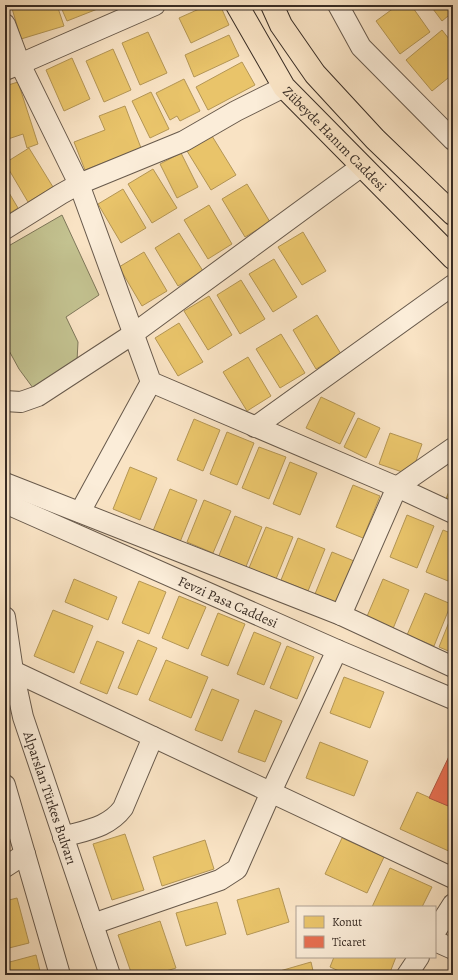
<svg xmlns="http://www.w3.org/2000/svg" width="458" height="980" viewBox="0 0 458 980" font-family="Alegreya,serif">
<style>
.green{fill:#c3c290;stroke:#7e775a}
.homes{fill:#e9c46a;stroke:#b49655}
.shops{fill:#e76f51;stroke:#b25b44}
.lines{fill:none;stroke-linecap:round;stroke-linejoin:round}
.minor-casing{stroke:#685a4c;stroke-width:22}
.major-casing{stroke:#382c24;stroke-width:24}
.minor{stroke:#fbedd9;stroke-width:20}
.major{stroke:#f9e3c4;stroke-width:22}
.labels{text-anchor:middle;stroke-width:4;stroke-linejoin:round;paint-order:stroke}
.street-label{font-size:14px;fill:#382c24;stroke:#fbedd9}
</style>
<rect width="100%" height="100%" fill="#f9e3c4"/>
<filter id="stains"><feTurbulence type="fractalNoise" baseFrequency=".005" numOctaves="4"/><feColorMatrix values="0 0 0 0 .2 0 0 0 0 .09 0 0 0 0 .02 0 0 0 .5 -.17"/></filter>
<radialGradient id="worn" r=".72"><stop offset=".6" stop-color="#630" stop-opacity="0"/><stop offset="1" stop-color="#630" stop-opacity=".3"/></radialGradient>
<path class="green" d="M62 215 99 295 66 317 78 342 77 361 33 388 19 369 7 347 5 348V248Z"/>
<path class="homes" d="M11 5H57L64 26 21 39Z
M60 5H99L100 8 67 21Z
M208 5H220L229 25 191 43 179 18Z
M398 5H411L430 32 400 54 376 21Z
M430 5H453V12L442 21Z
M442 30 453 44V74L432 91 406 60Z
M148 32 167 73 140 85 122 43Z
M229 35 239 56 194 77 185 55Z
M113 49 131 90 104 102 86 61Z
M72 58 90 99 64 111 46 70Z
M242 62 255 85 208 110 196 87Z
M184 79 200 111 180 121 177 116 170 120 156 93Z
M18 82 38 144 27 148 23 134 5 140V86Z
M151 92 169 129 150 138 132 101Z
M125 106 141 148 85 170 74 142 105 130 99 116Z
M212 136 236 175 211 190 187 151Z
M29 148 53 187 28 202 5 163Z
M181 153 198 187 177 198 160 164Z
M153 169 177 208 152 223 128 184Z
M247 184 270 222 245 237 222 199Z
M5 186 18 208 5 216Z
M123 189 146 228 121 243 98 204Z
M209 205 232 244 208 259 184 220Z
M303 232 326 271 302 285 278 247Z
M179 233 203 271 178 286 155 248Z
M144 252 167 291 142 306 119 267Z
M274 259 297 297 273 312 249 274Z
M241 280 265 319 240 334 217 295Z
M209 296 232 335 208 350 184 311Z
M317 315 341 354 316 369 293 330Z
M179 323 203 362 178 376 155 338Z
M281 334 305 373 280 388 256 349Z
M248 357 271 396 247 411 223 372Z
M321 397 355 413 340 444 306 428Z
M358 418 380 428 366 458 344 447Z
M194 419 220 430 203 471 177 460Z
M227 432 254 443 237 485 210 474Z
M390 433 422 444 411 475 379 464Z
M259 447 286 457 269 499 242 488Z
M290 462 317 473 300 515 273 504Z
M130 467 157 478 140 520 113 509Z
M453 482V505L445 501Z
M353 485 380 496 363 538 336 527Z
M170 489 197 500 180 542 153 531Z
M204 500 231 511 213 553 187 542Z
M407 515 434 526 417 568 390 557Z
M235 516 262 527 245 569 218 558Z
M266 527 293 537 276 579 249 568Z
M443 530 453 534V583L426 572Z
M298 538 325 549 308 591 281 580Z
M332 552 359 563 341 605 315 594Z
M74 579 117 597 108 620 65 602Z
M383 579 409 590 392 631 365 621Z
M139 581 166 592 149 634 122 623Z
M425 593 451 604 434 646 407 635Z
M179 596 206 607 188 649 162 638Z
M53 610 93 626 74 673 34 656Z
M453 612V653L439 647Z
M218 613 245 624 228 666 201 655Z
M254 632 281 643 264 685 237 674Z
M138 640 157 648 137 695 118 688Z
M97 641 124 652 107 694 80 683Z
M287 646 314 657 297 699 270 688Z
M166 660 208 677 191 718 149 700Z
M344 677 384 692 370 728 330 713Z
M212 689 239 700 222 741 195 730Z
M255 710 282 721 265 762 238 752Z
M320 742 368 761 354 796 306 778Z
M417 792 453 808V853L400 829Z
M125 834 144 890 112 900 93 844Z
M342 838 384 857 367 893 325 874Z
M205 840 214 869 162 886 153 857Z
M390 868 432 887 422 907H372Z
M279 888 289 922 247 935 237 900Z
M17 898 29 943 5 949V901Z
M217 902 226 934 186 946 176 913Z
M160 921 176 968 153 975H132L118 935Z
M36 955 41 975H9L6 963Z
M334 957H396L389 975H348L330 967Z
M311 962 314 975H266Z"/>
<path class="shops" d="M453 748V808L429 798Z"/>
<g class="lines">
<defs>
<g id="minor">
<path d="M338 5 361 47 453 140"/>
<path d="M5 24 20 64 79 184 151 382 397 487 453 513"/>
<path d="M5 70 20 64 155 5"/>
<path d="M5 229 61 194 79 184 184 141 236 111 284 87"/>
<path d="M5 401 21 402 38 396 133 334 362 166"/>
<path d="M255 427 453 285"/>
<path d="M5 483 341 615 453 667"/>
<path id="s1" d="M5 503 337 650 453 699"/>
<path d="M80 512 151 382"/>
<path d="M341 615 397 487 453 448"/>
<path id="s2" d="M5 617 13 671 23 717 110 975"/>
<path d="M13 671 453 878"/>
<path d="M5 785 60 975"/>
<path d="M63 837C86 830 108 828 123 808L153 737"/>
<path d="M5 867 25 854"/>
<path d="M93 924 220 880 237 869 271 792 337 650"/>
<path d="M435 932 453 904"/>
<path d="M435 941 453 949"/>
<path d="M407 975 419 957"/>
</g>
<g id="major">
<path id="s3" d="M237 5 284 87 453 258"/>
<path d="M272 5 281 25 315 74 375 139 453 214"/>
</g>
</defs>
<use href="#minor" class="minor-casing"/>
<use href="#major" class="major-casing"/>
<use href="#minor" class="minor"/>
<use href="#major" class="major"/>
</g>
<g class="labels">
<g class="street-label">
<text dy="5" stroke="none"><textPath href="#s3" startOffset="167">Zübeyde Hanım Caddesi</textPath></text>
<text dy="5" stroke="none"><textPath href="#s1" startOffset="244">Fevzi Pasa Caddesi</textPath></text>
<text dy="5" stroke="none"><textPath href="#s2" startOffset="187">Alparslan Türkes Bulvarı</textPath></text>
</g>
</g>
<rect width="458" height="980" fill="none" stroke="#f9e3c4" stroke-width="20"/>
<rect x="6" y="6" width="446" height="968" fill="none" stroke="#382c24" stroke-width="2"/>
<rect x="10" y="10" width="438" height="960" fill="none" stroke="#382c24"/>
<rect x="296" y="906" width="140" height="52" fill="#fbedd9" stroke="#ada091"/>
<rect x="304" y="916" width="20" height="12" fill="#e9c46a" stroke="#ada091"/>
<text x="332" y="926" font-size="12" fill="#382c24">Konut</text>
<rect x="304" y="936" width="20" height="12" fill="#e76f51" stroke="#ada091"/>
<text x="332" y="946" font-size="12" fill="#382c24">Ticaret</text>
<rect width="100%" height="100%" filter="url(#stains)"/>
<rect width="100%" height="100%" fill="url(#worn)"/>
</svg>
